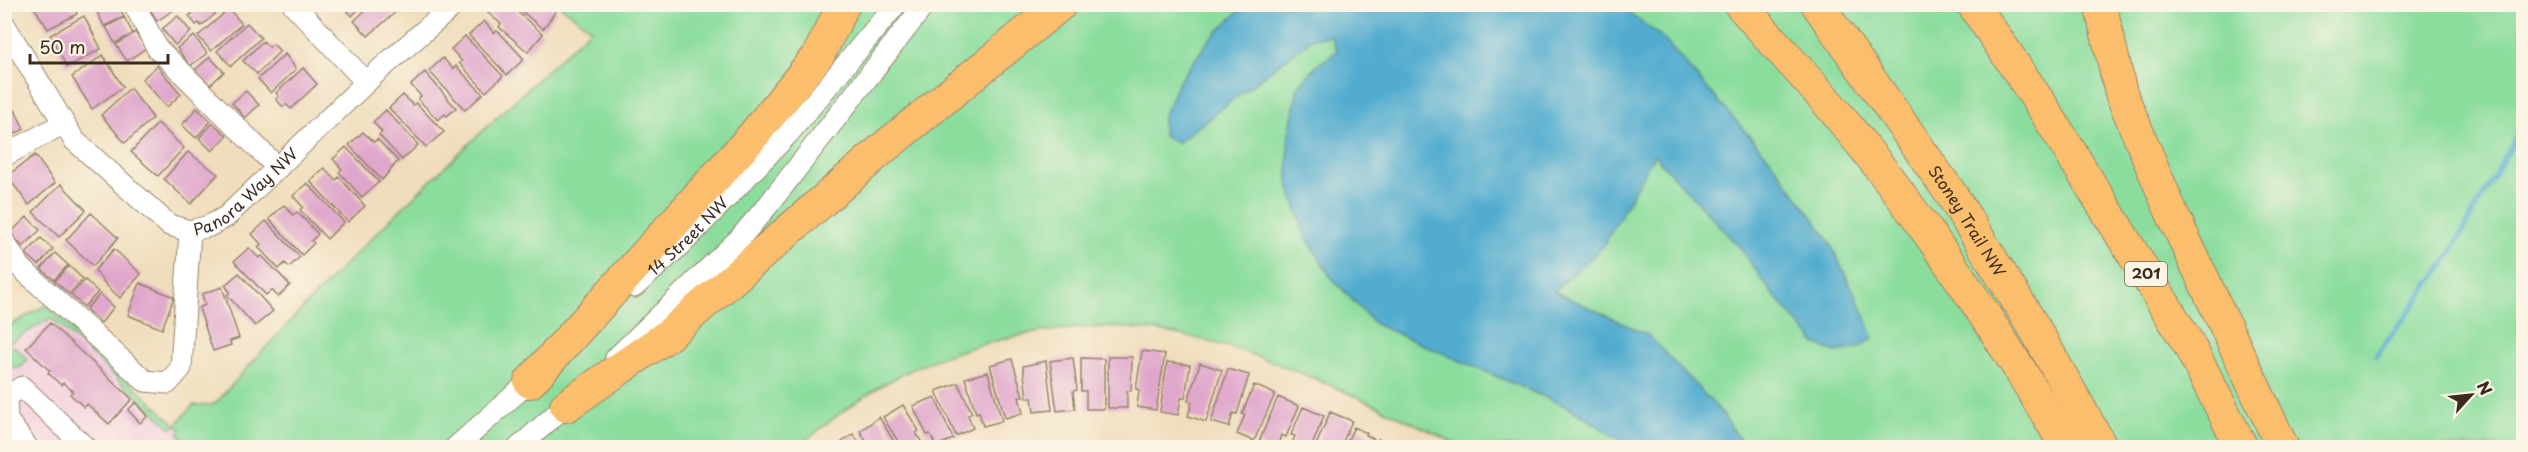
<svg xmlns="http://www.w3.org/2000/svg" width="2528" height="452" viewBox="0 0 2528 452" font-family="'Playpen Sans',sans-serif">
<style>
.built{fill:#f3cfde}
.green{fill:#8bdd9e;stroke:#63845e;stroke-width:1.5}
.water{fill:#51accf;stroke:#466b76;stroke-width:1.5}
.lines{fill:none;stroke-linecap:round;stroke-linejoin:round}
.stream{stroke:#51accf;stroke-width:5}
.building{fill:#e0a7cc}
.minor-casing{stroke:#95846c;stroke-width:23}
.highway-casing{stroke:#95846c;stroke-width:34}
.minor{stroke:#fff;stroke-width:21}
.highway{stroke:#fabe6d;stroke-width:32}
.labels{text-anchor:middle;stroke-width:4.5;stroke-linejoin:round;paint-order:stroke}
.shield{fill:#fcf5e5;stroke:#75675a;stroke-width:1.5}
.shield-label{font-size:15px;font-weight:bold;fill:#3b2a1e}
.street-label{font-size:16px;fill:#3b2a1e;stroke:#fcf5e5}
</style>
<rect width="100%" height="100%" fill="#fcf5e5"/>
<filter id="ink" filterUnits="userSpaceOnUse"><feTurbulence type="fractalNoise" baseFrequency=".0167" numOctaves="2"/><feDisplacementMap in="SourceGraphic" scale="12" xChannelSelector="R" yChannelSelector="G"/><feConvolveMatrix kernelMatrix="1 2 1 2 8 2 1 2 1" color-interpolation-filters="sRGB"/></filter>
<filter id="wash" filterUnits="userSpaceOnUse"><feTurbulence type="fractalNoise" baseFrequency=".008" numOctaves="4" result="noise"/><feDisplacementMap in="SourceGraphic" scale="24" xChannelSelector="R" yChannelSelector="G"/><feGaussianBlur stdDeviation="1.35" result="paint"/><feColorMatrix in="noise" values="0 0 0 0 0 0 0 0 0 0 0 0 0 0 0 0 0 1.4 0 .05"/><feComposite in="paint" operator="in"/></filter>
<g filter="url(#wash)">
<rect width="100%" height="100%" fill="#efddbb"/>
<path class="built" d="M46 305 176 425 201 447H5L4 329Z"/>
<path class="green" d="M559 5H2523V447H1462C1415 423 1367 401 1318 380 1209 335 1127 312 1008 338 968 347 930 359 893 379 858 398 828 423 797 447L193 448 178 433 181 429 176 425 172 429 51 318 5 345 4 329 46 305 176 425 193 405H210L216 403C333 269 462 150 591 29Z
M14 346 28 359 21 367 15 369 10 365 5 351Z"/>
<path class="water" d="M1245 5H1617L1660 35 1769 158 1827 237 1864 313 1873 338 1859 348 1836 352 1817 345 1770 291 1741 249 1654 155 1603 247 1554 291 1648 335 1721 412 1745 447H1631L1570 408 1375 324 1330 276 1305 235 1288 182V139L1298 87 1316 66 1337 51 1331 36 1313 38 1177 143 1163 136V117L1179 81 1210 39Z"/>
<g class="lines">
<path class="stream" d="M2376 356 2445 263 2524 124"/>
</g>
<g id="blocks">
<path class="building" d="M32 4H72L77 14 48 29Z
M107 4H118L124 17 104 26 96 10Z
M147 4H172L175 9 157 21Z
M193 4H224L225 6 201 26 199 23 196 25 189 16 192 14 188 8Z
M341 4H364L352 16Z
M372 4H393L398 10 368 36 354 21Z
M494 4H508L543 34 528 52 499 27 501 24 487 12Z
M513 4H549L556 11 543 29Z
M229 9 242 24 211 51 198 36Z
M84 16 101 49 67 67 50 35Z
M178 16 191 32 175 45 162 29Z
M124 17 133 34 115 43 106 27Z
M484 21 494 33 497 31 500 33 524 59 507 75 469 35Z
M247 23 261 38 231 66 217 51Z
M135 32 146 48 127 61 116 45Z
M194 36 207 53 190 66 177 48Z
M465 36 503 76 486 92 459 63 462 61 451 49Z
M263 41 269 47 273 44 280 51 257 74 243 61Z
M285 54 296 69 271 93 258 79Z
M103 55 123 87 92 109 72 77Z
M210 57 224 72 210 85 195 70Z
M443 58 453 69 456 66 483 94 465 110 429 71Z
M157 66 181 94 167 107 142 79Z
M303 68 317 84 291 109 286 104 283 107 276 99 279 96 276 93Z
M425 72 456 108 447 116 445 114 438 120 418 99 421 96 411 85Z
M130 88 153 118 125 143 101 115Z
M246 91 259 105 245 118 232 103Z
M403 95 413 105 416 103 444 132 426 147 389 108Z
M197 108 211 121 196 138 182 125Z
M15 110 24 129 6 139 4 115Z
M386 110 418 145 402 160 379 135 382 132 373 122Z
M158 123 184 148 158 176 131 152Z
M213 123 227 136 212 151 199 138Z
M363 132 374 142 377 139 398 161 382 180 349 145Z
M346 147 379 182 362 197 339 172 342 169 333 159Z
M188 152 218 174 191 204 164 179Z
M35 155 55 183 29 205 7 176Z
M324 168 336 180 339 177 365 206 348 222 310 181Z
M307 183 344 222 327 239 300 210 303 207 293 196Z
M61 184 86 210 59 237 33 212Z
M4 185 12 194 4 200Z
M284 205 293 215 297 212 318 234 311 241 314 243 302 255 269 219Z
M91 213 118 238 93 266 66 240Z
M27 217 40 230 23 247 10 233Z
M266 221 300 257 289 267 285 263 279 269 258 247 261 244 252 234Z
M41 238 53 249 39 265 26 254Z
M249 248 259 258 262 256 290 285 278 297 272 290 266 295 234 261Z
M114 249 141 274 120 298 106 285 95 270Z
M55 253 68 265 54 280 41 269Z
M69 266 83 279 69 294 55 281Z
M239 273 273 311 255 326 227 295 230 292 225 285Z
M85 280 98 292 84 307 71 295Z
M140 283 174 297 162 329 128 315Z
M222 287 239 338 230 341 231 345 213 351 199 308 205 305 202 294Z
M100 294 114 307 101 323 86 309Z
M50 323 132 399 109 424 87 404 84 407 70 394 73 391 63 383 61 385 48 373 50 371 26 348Z
M1142 351 1165 354 1156 410 1137 407 1139 390 1136 389Z
M1108 357H1132L1131 391H1127V408H1108Z
M1073 358 1077 390 1073 391 1075 409 1057 411 1050 361Z
M1081 358 1104 359V409H1086V391H1081Z
M1012 359 1023 396 1019 397 1023 413 1005 418 990 365Z
M1046 361 1052 410 1034 412 1032 398H1027L1023 366Z
M1167 362 1190 365 1185 398H1181L1178 415 1160 412Z
M1200 363 1222 370 1206 422 1188 416 1192 402 1188 401Z
M1228 369 1249 375 1237 414 1233 413 1229 427 1211 422Z
M988 372 1002 421 983 426 979 412 976 413 965 378Z
M958 383 972 413 968 415 973 428 956 436 936 391Z
M1254 385 1275 394 1254 441 1237 434 1245 415 1242 414Z
M935 397 953 439 936 446 930 434 927 435 913 406Z
M1278 397 1299 406 1286 437 1281 435 1277 448H1266L1258 444Z
M136 402 148 416 140 423 128 410Z
M903 405 919 431 916 433 925 448H902L883 417Z
M1303 407 1324 416 1311 448H1290L1295 436 1291 435Z
M1330 412 1352 421 1340 448H1315Z
M879 417 898 448H870L860 431Z
M1354 427 1367 433 1366 435 1374 439 1370 448H1344Z
M853 434 863 448H834Z
M1378 439 1398 447V448H1374Z"/>
</g>
</g>
<g filter="url(#ink)">
<use href="#blocks" fill-opacity="0" stroke="#95846c" stroke-width="1.5"/>
<g class="lines">
<defs>
<g id="minor">
<path d="M134 4 157 48 278 168"/>
<path d="M293 4 366 82"/>
<path id="s1" d="M4 24 74 140 169 225 190 231 209 226 226 217 376 73 455 4"/>
<path d="M4 156 64 123"/>
<path d="M4 242 20 267 145 381 168 383 181 368 190 231"/>
<path id="s2" d="M634 287 686 240 788 134 896 4"/>
<path d="M616 358 740 238 769 204 925 4"/>
<path d="M7 420 6 397 22 387 86 448"/>
<path d="M4 422 7 420 28 448"/>
<path d="M455 448 540 372"/>
<path d="M518 448 574 398"/>
</g>
<g id="highway">
<path d="M1740 4C1771 40 1803 74 1834 110 1921 215 1998 330 2067 448"/>
<path id="s3" d="M1817 4 1951 194 2035 329 2102 448"/>
<path d="M1973 4 2042 106 2188 343 2242 448"/>
<path d="M2100 4 2121 93 2170 209 2283 448"/>
<path d="M530 382 751 138 819 54 844 4"/>
<path d="M566 406 667 336 887 145 1061 4"/>
</g>
</defs>
<use href="#minor" class="minor-casing"/>
<use href="#highway" class="highway-casing"/>
<use href="#minor" class="minor"/>
<use href="#highway" class="highway"/>
</g>
</g>
<g class="labels">
<rect class="shield" x="2125" y="262" width="42" height="24" rx="4.5"/>
<g class="shield-label">
<text x="2146" y="279">201</text>
</g>
<g class="street-label">
<text dy="6" stroke="none"><textPath href="#s1" startOffset="354">Panora Way NW</textPath></text>
<text dy="6" stroke="none"><textPath href="#s3" startOffset="264">Stoney Trail NW</textPath></text>
<text dy="6" stroke="none"><textPath href="#s2" startOffset="74">14 Street NW</textPath></text>
</g>
</g>
<rect width="2528" height="452" fill="none" stroke="#fcf5e5" stroke-width="24"/>
<g transform="translate(2471 395) rotate(63)" stroke="#fcf5e5" stroke-width="4.5" paint-order="stroke">
<path d="M0-4.5L10 22L0 15L-10 22Z" fill="#3b2a1e"/>
<text y="-9" font-size="16" font-weight="bold" text-anchor="middle" fill="#3b2a1e">N</text>
</g>
<path d="M30 54v9h138v-9" fill="none" stroke="#3b2a1e" stroke-width="3"/>
<text x="39" y="54" font-size="18" fill="#3b2a1e" stroke="#fcf5e5" stroke-width="4.5" paint-order="stroke">50 m</text>
</svg>
